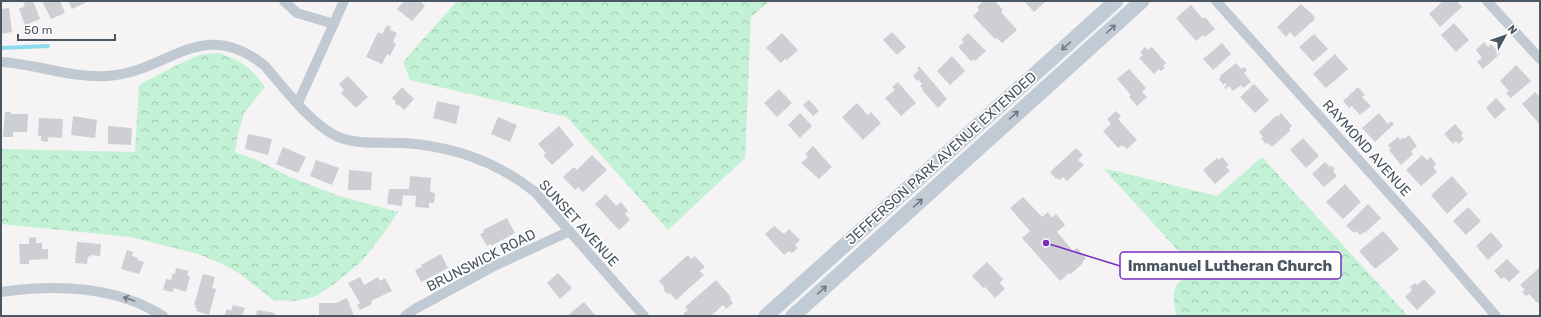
<svg xmlns="http://www.w3.org/2000/svg" width="1541" height="317" viewBox="0 0 1541 317" font-family="Rubik,sans-serif">
<style>
.forest{fill:url(#forest-crowns)}
.lines{fill:none;stroke-linecap:round;stroke-linejoin:round}
.stream{stroke:#90daee;stroke-width:4}
.building{fill:#cdcfd5}
.street{stroke:#c1cad2;stroke-width:10}
.secondary{stroke:#c1cbd6;stroke-width:15}
.oneway{stroke:#6e7984}
.oneway2{stroke:#6e7983}
.labels{text-anchor:middle;stroke-width:3.5;stroke-linejoin:round;paint-order:stroke}
.street-label{font-size:14px;fill:#4a5661;stroke:#fff}
.leader{fill:none;stroke:#7b2cbf;stroke-width:1.5}
.callout-dot{fill:#7b2cbf;stroke:#fff;stroke-width:1.5}
.callout{fill:#fff;stroke:#7b2cbf;stroke-width:1.5}
.callout-label{font-size:15px;text-anchor:middle;font-weight:bold;fill:#4a5661}
</style>
<defs>
<pattern id="forest-crowns" width="20" height="18" patternUnits="userSpaceOnUse"><rect width="20" height="18" fill="#c3f1d5"/><path d="M2 6a3 3 0 1 1 6 0M12 15a3 3 0 1 1 6 0" fill="none" stroke="#a0c6b0"/></pattern>
</defs>
<rect width="100%" height="100%" fill="#f5f3f3"/>
<path class="forest" d="M457 1H770L751 17 745 158 668 230 567 117 410 80 403 62Z
M218 53C243 61 249 66 265 87L244 113 238 134 235 152 261 162 290 177 339 196 398 212 384 233 362 261 333 285 314 297 295 301 273 300 239 273 220 263 198 254 131 237 1 224V149L135 152 139 85 181 63 199 55Z
M1262 157 1408 316H1176C1175 308 1172 295 1176 287 1177 283 1182 281 1184 278L1185 263 1183 256 1103 168 1217 196Z"/>
<g class="lines">
<path class="stream" d="M1 48 48 46"/>
</g>
<path class="building" d="M23 1H33L40 19 25 25 19 9 25 6Z
M42 1H60L65 13 51 19Z
M68 1H87V2L72 9Z
M404 1H420L425 6 412 21 397 9Z
M984 1H995L1003 10 1001 12 1017 30 1002 43 997 38 995 39 973 16 979 10 977 7Z
M1024 1H1046L1034 12Z
M1443 1H1457L1462 7 1440 27 1429 14Z
M1301 4 1315 17 1313 18 1315 19 1295 37 1290 32 1286 37 1277 27Z
M1191 5 1203 19 1205 17 1215 29 1205 37 1203 35 1196 41 1176 18Z
M9 8 12 32 1 34V9Z
M1454 23 1469 40 1456 52 1441 35Z
M387 25 391 27 390 30 397 33 393 42 396 44 390 56 387 54 382 64 366 57 378 32 382 34Z
M892 32 906 47 897 55 883 40Z
M782 33 798 50 787 60 785 59 781 63 766 48Z
M968 33 986 51 975 61 974 59 971 61 959 48V46L964 42 961 40Z
M1314 34 1328 49 1313 62 1299 47Z
M1484 42 1488 47 1491 44 1500 54 1483 69 1477 62 1482 58 1476 50Z
M1222 43 1231 54 1213 70 1203 59Z
M1145 47 1148 50 1152 47 1166 63 1163 66 1165 68 1161 71 1159 69 1154 74 1139 58 1143 55 1140 52Z
M1335 54 1348 69 1326 88 1313 74Z
M952 56 965 71 950 85 937 71Z
M1236 63 1241 69 1244 67 1247 70 1244 73 1251 82 1243 88 1241 85 1233 91 1229 86 1226 89 1224 87 1227 85 1225 83 1223 85 1219 79 1221 77 1220 76Z
M1516 65 1531 81 1511 98 1506 93 1509 91 1500 81Z
M919 66 947 99 938 108 922 90 923 89 920 86 922 84 918 79 917 81 913 76 919 70 917 68Z
M1129 69 1146 88 1142 92 1147 97 1137 106 1129 97 1131 95 1117 79Z
M348 76 368 97 356 108 341 93 344 90 339 84Z
M898 82 916 103 901 116 885 98 895 90 892 87Z
M1254 84 1269 100 1255 113 1240 97Z
M402 87 414 99 404 110 399 105 398 106 395 103 396 102 392 98Z
M1358 87 1365 95 1362 97 1371 106 1360 115 1352 106 1349 108 1343 101Z
M779 89 792 103 777 117 764 103Z
M1535 92 1540 97V125L1522 104Z
M1496 98 1506 109 1495 119 1486 108Z
M809 100 819 111 813 116 803 105Z
M437 101 460 106 456 124 433 118Z
M857 103 868 115 871 112 881 123 863 140 842 117Z
M1116 111 1121 116 1118 119 1137 140 1127 149 1122 145 1118 148 1103 131 1111 124 1107 119Z
M5 112H11V114H28L27 132H13V137H3Z
M800 113 812 126 800 138 788 125Z
M1281 113 1292 126 1289 129 1290 131 1272 147 1268 143 1266 144 1261 138 1263 137 1259 132 1277 115 1278 117Z
M1379 113 1388 124 1391 121 1394 124 1375 142 1362 128Z
M73 116 97 120 95 138 71 135Z
M498 117 517 125 510 142 491 134Z
M39 118 63 119 62 138 48 137V142L41 141V136H38Z
M1455 124 1463 133 1461 136 1464 139 1458 144 1456 141 1453 144 1444 134Z
M108 126 132 128 131 145 108 144Z
M559 126 574 145 552 165 543 155 546 153 538 144Z
M248 134 272 139 268 155 245 149Z
M1409 135 1417 146 1411 151 1413 154 1401 165 1389 150 1391 149 1388 145 1398 137 1400 140 1403 137 1404 139Z
M1303 138 1319 156 1306 168 1290 150Z
M813 146 832 167 819 179 801 163 808 157 805 154Z
M283 147 306 157 298 173 276 164Z
M1076 148 1083 155 1078 160 1084 165 1067 181 1063 177 1059 180 1057 178 1056 179 1050 172Z
M592 155 607 170 583 192 578 187 575 190 563 177 574 167 577 170Z
M1422 155 1427 160 1431 157 1436 164 1433 167 1437 172 1421 186 1406 170Z
M1222 157 1229 165 1226 167 1230 171 1215 184 1203 170 1217 158 1219 160Z
M316 160 339 168 332 185 310 176Z
M1325 162 1330 167 1332 166 1335 169 1333 171 1337 176 1324 187 1312 174Z
M349 170 372 172 371 190H348Z
M410 176 431 178 430 192 435 193 434 203H429V208L415 207 416 196 403 195 402 206 387 204 389 189H409Z
M1452 176 1468 194 1447 214 1431 195Z
M1345 184 1361 202 1343 219 1326 202Z
M606 194 616 206 621 202 628 211 625 214 630 220 619 230 595 204Z
M1023 197 1042 217 1048 212 1052 218 1056 214 1065 225 1057 232 1073 251 1077 248 1086 258 1082 262 1083 263 1071 274 1069 273 1060 281 1022 238 1030 231 1010 208Z
M1368 204 1381 218 1365 233 1364 232 1360 235 1356 231 1354 233 1346 226Z
M1468 207 1481 221 1466 235 1453 221Z
M507 218 515 233 491 246V244L487 246 480 234 484 232 483 230Z
M774 226 784 234 789 229 800 240 795 245 798 248 792 253 789 251 784 255 765 234Z
M1383 231 1399 249 1375 269 1359 251Z
M1491 232 1503 246 1488 260 1476 246Z
M36 237V243H42V249H48V259L29 260V264H20L19 244H29V238Z
M77 242 101 244 100 256 91 255V257L88 256 87 264 75 263Z
M127 250 133 252 132 256 138 258 137 260 144 262 139 274 121 269Z
M441 254 448 268 421 282 415 270 422 267 421 265Z
M688 255 691 259 695 256 705 267 700 271 704 275 676 300 670 293 668 294 663 290 665 288 659 281Z
M1507 259 1520 272 1509 282 1504 277 1501 279 1494 271Z
M987 262 1003 279 1000 283 1005 289 995 298 985 287 983 288 972 276Z
M1540 267V300L1537 303 1529 294 1526 296 1522 292 1525 290 1520 285Z
M176 268 189 271 187 275 190 276 186 292 174 288 173 292 163 290 166 279 171 280 173 273 175 274Z
M558 273 572 288 560 299 547 283Z
M203 274 215 277 212 288 216 289 209 315 196 311 197 308 195 307 196 305H194Z
M360 277 364 285 378 277 380 281 385 278 392 291 371 301 372 304 360 310 357 305 360 303 348 283Z
M1424 279 1436 292 1417 310 1405 297 1412 290 1410 287 1415 283 1417 285Z
M716 280 731 297 730 299 733 303 726 309 723 305 711 316H685L683 314 688 310 685 307Z
M347 298 354 316H319V303H336Z
M584 302 596 316H567Z
M233 305 245 308 242 316H224L227 309 231 311Z
M257 310 275 313 274 316H256Z"/>
<g class="lines">
<path class="street" d="M284 1 297 13 334 24
M1216 1 1428 237 1496 316
M1487 1 1540 59
M1 62C37 64 70 78 107 76 168 73 202 14 265 66 284 88 310 123 336 136 355 145 382 142 403 143 452 146 496 161 535 192L644 316
M298 103 344 1
M1 292C56 284 115 285 163 316
M405 316 415 309 492 267 570 231"/>
<path class="secondary" d="M766 316 1116 1
M793 316 1142 1"/>
</g>
<defs><path id="oneway-shaft" d="M-6 0H5M1.5-3L5.5 0L1.5 3" fill="none" stroke-width="1.6" stroke-linecap="round" stroke-linejoin="round"/></defs>
<g class="oneway">
<use href="#oneway-shaft" transform="translate(1111 29) rotate(-42)"/>
<use href="#oneway-shaft" transform="translate(1066 46) rotate(138)"/>
<use href="#oneway-shaft" transform="translate(1014 115) rotate(-42)"/>
<use href="#oneway-shaft" transform="translate(918 203) rotate(-42)"/>
<use href="#oneway-shaft" transform="translate(822 290) rotate(-42)"/>
</g>
<use class="oneway2" href="#oneway-shaft" transform="translate(129 299) rotate(-161)"/>
<g class="labels">
<g class="street-label">
<text transform="translate(1367 148) rotate(48)" y="5">RAYMOND AVENUE</text>
<text transform="translate(941 158) rotate(-42)" y="5">JEFFERSON PARK AVENUE EXTENDED</text>
<text transform="translate(579 223) rotate(48)" y="5">SUNSET AVENUE</text>
<text transform="translate(481 260) rotate(-27)" y="5">BRUNSWICK ROAD</text>
</g>
</g>
<path class="leader" d="M1046 243L1120 266"/>
<circle class="callout-dot" cx="1046" cy="243" r="4"/>
<rect class="callout" x="1120" y="252" width="221" height="27" rx="4"/>
<g class="callout-label">
<text x="1230" y="271">Immanuel Lutheran Church</text>
</g>
<rect width="1541" height="317" fill="none" stroke="#4a5661" stroke-width="4"/>
<g transform="translate(1505 36) rotate(50)" stroke="#ffffff" stroke-width="3" paint-order="stroke">
<path d="M0-3L7 15L0 10L-7 15Z" fill="#4a5661"/>
<text y="-6" font-size="11" font-weight="bold" text-anchor="middle" fill="#4a5661">N</text>
</g>
<path d="M18 34v6h97v-6" fill="none" stroke="#4a5661" stroke-width="2"/>
<text x="24" y="34" font-size="12" fill="#4a5661" stroke="#ffffff" stroke-width="3" paint-order="stroke">50 m</text>
</svg>
